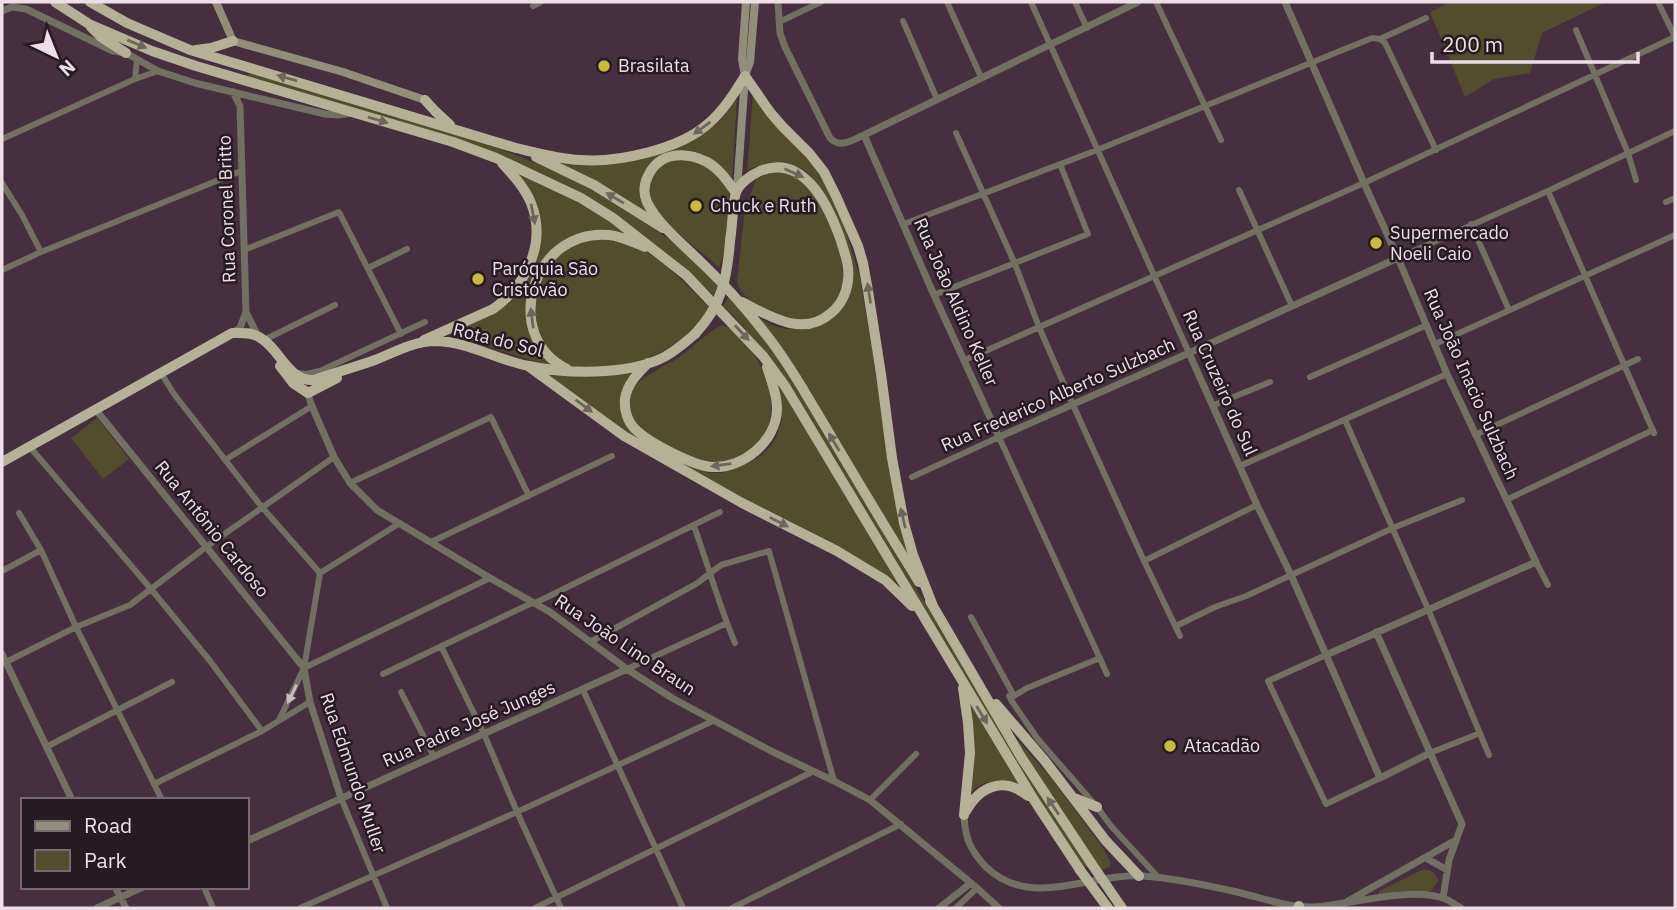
<svg xmlns="http://www.w3.org/2000/svg" width="1677" height="910" viewBox="0 0 1677 910" font-family="'IBM Plex Sans',sans-serif">
<style>
.green{fill:#514d2d}
.lines{fill:none;stroke-linecap:round;stroke-linejoin:round}
.minor{stroke:#717063;stroke-width:6}
.tertiary{stroke:#717063;stroke-width:7}
.secondary{stroke:#918f7b;stroke-width:8}
.trunk{stroke:#b4b196;stroke-width:10}
.trunk-bridge{stroke:#b4b196;stroke-width:10}
.oneway{fill:#6d665c}
.oneway2{fill:#c8bdbf}
.poi-dot{fill:#c9ba3a;stroke:#261b22;stroke-width:2.5}
.labels{text-anchor:middle;stroke-width:5;stroke-linejoin:round;paint-order:stroke}
.poi-label{font-size:18px;fill:#eddee7;stroke:#261b22;text-anchor:start}
.street-label{font-size:18px;fill:#eddee7;stroke:#261b22}
</style>
<rect width="100%" height="100%" fill="#462f3e"/>
<path class="green" d="M1450 2H1606L1542 33 1530 73 1494 79 1465 97 1430 12Z
M249 71C300 87 351 102 403 117 491 144 570 170 647 223 673 241 696 263 719 286L714 296 690 273 568 188 511 160 248 78Z
M753 95 822 175 843 221 860 278 872 349 890 475 901 528 910 562 755 315 771 325 785 329 806 328 825 321 853 276 818 185C814 181 811 176 807 172 791 160 764 162 747 170Z
M737 99 732 181 687 151 645 173 652 217 538 155 607 164 705 132 720 121Z
M678 158 706 165 726 184 729 193 726 238 722 260 719 267C702 252 661 222 651 203 645 190 651 172 663 164 667 161 673 160 678 158Z
M511 169 581 203 642 242 631 239 567 241 531 290 542 352 552 365C516 358 483 343 447 333L495 312 507 305 518 295 524 286 538 257 540 231Z
M773 171C780 172 789 172 794 175 818 188 845 253 843 279 841 300 822 321 801 321 789 321 775 316 765 309 753 302 739 295 737 280L745 209 756 179Z
M596 239C603 239 612 239 619 240 655 249 683 282 708 306V311C681 348 639 369 594 368 577 368 567 368 554 357 547 352 544 342 541 334 539 330 536 324 535 319 532 298 545 265 562 252 571 245 585 241 596 239Z
M730 295 765 340 800 392 922 598 1087 866 1083 867 1022 774 777 367 735 317 723 306Z
M722 325C745 333 759 359 767 382 776 412 771 444 738 457 730 460 721 464 712 463 692 463 666 445 650 435 646 432 639 430 636 426 629 418 626 400 632 391 642 374 664 368 679 357 694 347 706 333 722 325Z
M636 370 625 418 677 460 710 473H721L745 465 758 458 769 448 777 436 782 419 778 382 900 585 884 574 631 439 581 398 543 372Z
M97 418 129 459 103 479 71 438Z
M970 699 1023 789C1001 781 985 775 968 796L973 735Z
M1010 731 1051 778 1101 845 1111 862 1110 867 1101 870 1068 824Z
M1424 869C1432 871 1437 872 1438 882L1431 891 1425 893 1400 891 1379 894V891Z"/>
<g class="lines">
<path class="minor" d="M947 2 981 77
M1031 2 1189 353
M1075 2 1087 28
M1156 2 1221 140
M533 6 541 2
M903 21 937 99
M779 22 821 2
M1576 30 1628 153 1636 180
M1380 39 1426 18
M135 79 137 59
M956 133 1015 264 1039 327 1073 405 1144 561 1180 636
M2 139 135 79 158 71
M2 183 22 215 41 252
M1239 190 1292 306
M1548 191 1654 433
M1666 202 1675 198
M904 224 1097 150 1372 38 1380 39 1385 43 1436 150
M1471 224 1509 310
M244 250 339 212 401 334
M1398 258 1548 191 1675 131
M368 268 407 249
M2 270 41 252 241 171
M934 295 1088 234 1060 164
M264 340 335 305
M1435 344 1675 235
M965 360 1364 183 1675 37 1658 2
M161 373 174 394 261 506 320 573
M299 373 306 374 320 371 425 322
M1310 377 1427 325
M1214 405 1270 382
M1345 420 1428 609 1489 755
M1475 435 1638 359
M29 446 151 589 210 661 262 731
M225 460 312 406
M1240 466 1447 374
M912 477 999 437 1107 674
M350 483 491 417 529 496
M1506 500 1653 430
M19 513 41 550 76 627 162 800
M694 526C708 565 719 605 735 643
M431 542 612 456
M1144 561 1257 505
M1536 562 1548 585
M2 571 41 550
M535 603 720 512
M971 617 1014 696H1009L1011 700 1037 738 1097 807 1111 826 1158 877
M1176 626 1215 607 1246 596 1393 528 1462 500
M590 642 696 584 721 565 769 551 834 781
M441 646 484 734 517 812 561 908
M1326 655 1268 681 1326 804 1380 778
M6 662 76 627 130 605 206 547 334 457
M304 668 490 578
M627 669 727 623
M383 674 534 602
M583 690 683 908
M401 692 434 757
M1014 696 1027 688 1100 658
M279 720 304 668 320 573 400 523
M46 747 172 682
M1430 753 1480 733
M154 784 262 731 310 702
M341 798 387 908
M870 800 916 754
M204 887 213 908
M300 908 517 812 713 721
M535 908 812 772
M732 908 901 824
M956 908 977 888"/>
<path class="tertiary" d="M778 2 780 33 785 47 830 138C840 149 852 140 864 135L1138 2
M1285 2 1364 183 1398 258 1447 374 1536 562 1326 655
M2 11 12 7 26 9 113 51 126 53 158 71 195 83 325 114 337 115 352 113
M864 135 934 295 999 437 1189 353 1398 258
M246 312 258 336
M232 333 240 328 246 312 240 106 233 92
M1189 353 1257 505 1291 575 1380 778 1430 753
M308 393 311 404 334 457 350 483 377 510 490 578 550 612 627 669 672 698 773 752 834 781 870 800 977 888 999 908
M96 410 304 668 310 702 341 798
M1376 632 1462 824 1449 860 1443 898
M2 654 72 800
M964 815C965 838 970 850 986 867 1031 910 1088 873 1143 876 1174 878 1206 885 1237 892 1263 898 1288 908 1315 907 1352 904 1407 887 1443 898 1449 900 1456 905 1461 908
M247 841 627 669
M1426 858 1447 870
M115 887 126 908
M1348 901 1456 840
M97 908 143 887
M939 908 971 883"/>
<path class="secondary" d="M216 2 233 41 343 72 425 100
M745 76 742 59 746 2
M737 190 745 76 750 62 755 2"/>
<path class="trunk" d="M55 2 89 24 152 51 196 66 453 142 496 158 581 198 613 218 686 275 763 356 785 386 1034 800 1080 870
M90 2 127 23 190 50 516 148C537 153 559 159 580 160 618 163 681 149 709 123 724 110 735 92 745 76L770 112 782 126 810 154 824 172 836 196 858 246 863 263 868 291 881 374 892 458 904 523 913 555 933 606
M91 27 101 37 126 53
M196 50 211 48 233 41
M425 100 435 111 450 125
M536 157 594 185 663 228
M736 193C728 182 720 169 707 162 685 151 659 152 648 176 644 184 643 193 647 202 657 224 687 248 704 265 727 287 748 311 768 337 791 366 809 400 828 431 858 482 888 532 919 582
M730 241C732 230 733 201 736 192 740 183 751 175 760 171 804 153 828 205 840 238 844 252 850 265 848 280 847 292 841 305 831 313 803 338 769 316 742 302
M424 340 493 309C526 286 547 243 531 203 525 188 513 175 502 163
M648 363C638 373 627 384 625 399 624 409 627 421 635 429 648 442 693 466 712 467 743 469 777 441 777 408 777 394 771 380 767 367
M280 366 293 383 308 393
M528 366 624 436 742 503 837 551 885 580 912 606
M567 369C500 336 532 228 609 235 621 236 633 242 645 247
M308 393 337 378
M2 462 232 333C241 333 251 332 259 337 280 348 288 382 314 380 334 373 355 367 375 360 395 352 414 341 436 341 469 342 497 360 529 366 566 374 625 375 660 359 674 353 684 343 695 334
M930 601 1021 757 1091 863
M963 688 968 723 970 753 964 815
M996 704 1045 761 1106 841 1139 876
M1074 798 1097 807
M966 811C980 786 1004 776 1028 796
M1298 908 1299 906"/>
<path class="trunk-bridge" d="M695 334C722 305 727 279 730 241
M1091 863 1122 908
M1080 870 1108 908"/>
</g>
<defs><path id="oneway-solid" d="M-6-.8H1V-3.2L6.5 0L1 3.2V.8H-6Z" transform="scale(1.75)"/></defs>
<g class="oneway">
<use href="#oneway-solid" transform="translate(137 44) rotate(23)"/>
<use href="#oneway-solid" transform="translate(287 78) rotate(-164)"/>
<use href="#oneway-solid" transform="translate(378 120) rotate(16)"/>
<use href="#oneway-solid" transform="translate(702 128) rotate(144)"/>
<use href="#oneway-solid" transform="translate(794 173) rotate(24)"/>
<use href="#oneway-solid" transform="translate(615 198) rotate(-149)"/>
<use href="#oneway-solid" transform="translate(533 214) rotate(79)"/>
<use href="#oneway-solid" transform="translate(869 293) rotate(-99)"/>
<use href="#oneway-solid" transform="translate(532 318) rotate(-97)"/>
<use href="#oneway-solid" transform="translate(742 333) rotate(47)"/>
<use href="#oneway-solid" transform="translate(584 406) rotate(37)"/>
<use href="#oneway-solid" transform="translate(834 442) rotate(-121)"/>
<use href="#oneway-solid" transform="translate(721 465) rotate(172)"/>
<use href="#oneway-solid" transform="translate(903 518) rotate(-103)"/>
<use href="#oneway-solid" transform="translate(779 522) rotate(27)"/>
<use href="#oneway-solid" transform="translate(982 715) rotate(58)"/>
<use href="#oneway-solid" transform="translate(1053 806) rotate(-124)"/>
</g>
<use class="oneway2" href="#oneway-solid" transform="translate(292 694) rotate(116)"/>
<g class="poi-dot">
<circle cx="604" cy="66" r="7"/>
<circle cx="696" cy="206" r="7"/>
<circle cx="1376" cy="243" r="7"/>
<circle cx="478" cy="279" r="7"/>
<circle cx="1170" cy="746" r="7"/>
</g>
<g class="labels">
<g class="poi-label">
<text x="618" y="72">Brasilata</text>
<text x="710" y="212">Chuck e Ruth</text>
<text x="1390" y="239">Supermercado<tspan x="1390" dy="21">Noeli Caio</tspan></text>
<text x="492" y="275">Paróquia São<tspan x="492" dy="21">Cristóvão</tspan></text>
<text x="1184" y="752">Atacadão</text>
</g>
<g class="street-label">
<text transform="translate(227 209) rotate(-92)" y="6">Rua Coronel Britto</text>
<text transform="translate(956 302) rotate(66)" y="6">Rua João Aldino Keller</text>
<text transform="translate(498 340) rotate(14)" y="6">Rota do Sol</text>
<text transform="translate(1220 383) rotate(66)" y="6">Rua Cruzeiro do Sul</text>
<text transform="translate(1471 384) rotate(66)" y="6">Rua João Inacio Sulzbach</text>
<text transform="translate(1058 395) rotate(-24)" y="6">Rua Frederico Alberto Sulzbach</text>
<text transform="translate(212 529) rotate(51)" y="6">Rua Antônio Cardoso</text>
<text transform="translate(625 645) rotate(34)" y="6">Rua João Lino Braun</text>
<text transform="translate(469 724) rotate(-24)" y="6">Rua Padre José Junges</text>
<text transform="translate(353 773) rotate(71)" y="6">Rua Edmundo Muller</text>
</g>
</g>
<rect width="1677" height="910" fill="none" stroke="#eddee7" stroke-width="7"/>
<rect x="21" y="798" width="228" height="91" fill="#261b22" stroke="#766971" stroke-width="2"/>
<rect x="35" y="821" width="35" height="10" fill="#918f7b" stroke="#766971" stroke-width="2"/>
<text x="84" y="833" font-size="21" fill="#eddee7">Road</text>
<rect x="35" y="850" width="35" height="21" fill="#514d2d" stroke="#766971" stroke-width="2"/>
<text x="84" y="868" font-size="21" fill="#eddee7">Park</text>
<g transform="translate(56 56) rotate(137)" stroke="#261b22" stroke-width="5" paint-order="stroke">
<path d="M0-5L12 26L0 18L-12 26Z" fill="#eddee7"/>
<text y="-10" font-size="19" font-weight="bold" text-anchor="middle" fill="#eddee7">N</text>
</g>
<path d="M1432 52v10h206v-10" fill="none" stroke="#eddee7" stroke-width="3.5"/>
<text x="1442" y="52" font-size="21" fill="#eddee7" stroke="#261b22" stroke-width="5" paint-order="stroke">200 m</text>
</svg>
